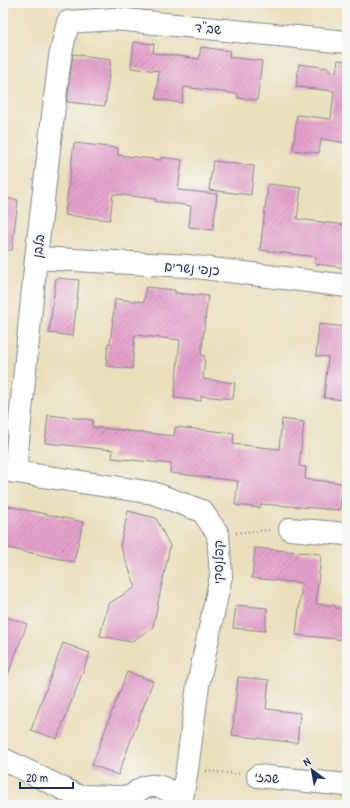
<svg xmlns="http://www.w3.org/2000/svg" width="350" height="808" viewBox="0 0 350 808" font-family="'Patrick Hand','Playpen Sans Hebrew',sans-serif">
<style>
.building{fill:url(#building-hatch)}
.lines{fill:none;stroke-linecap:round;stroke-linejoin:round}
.minor-casing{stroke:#82878c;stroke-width:24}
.path{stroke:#82878c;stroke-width:2.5;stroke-dasharray:1 3;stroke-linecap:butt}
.minor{stroke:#fff;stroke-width:22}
.labels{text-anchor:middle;stroke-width:3;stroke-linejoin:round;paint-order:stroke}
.street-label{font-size:13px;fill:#1b2f5e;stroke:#f6f6f2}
</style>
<defs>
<pattern id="building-hatch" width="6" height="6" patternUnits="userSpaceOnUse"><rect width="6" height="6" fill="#e5a1cb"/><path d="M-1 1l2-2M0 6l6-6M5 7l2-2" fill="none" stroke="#b984a8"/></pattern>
</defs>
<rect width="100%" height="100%" fill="#f6f6f2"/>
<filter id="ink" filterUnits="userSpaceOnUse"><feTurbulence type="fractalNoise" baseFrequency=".025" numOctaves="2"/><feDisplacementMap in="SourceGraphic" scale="8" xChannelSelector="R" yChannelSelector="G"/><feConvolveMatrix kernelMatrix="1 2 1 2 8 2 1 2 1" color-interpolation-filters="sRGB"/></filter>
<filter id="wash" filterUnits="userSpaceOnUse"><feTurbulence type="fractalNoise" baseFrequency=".012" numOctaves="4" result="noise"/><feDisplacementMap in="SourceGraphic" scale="16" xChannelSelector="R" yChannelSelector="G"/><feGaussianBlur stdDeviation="0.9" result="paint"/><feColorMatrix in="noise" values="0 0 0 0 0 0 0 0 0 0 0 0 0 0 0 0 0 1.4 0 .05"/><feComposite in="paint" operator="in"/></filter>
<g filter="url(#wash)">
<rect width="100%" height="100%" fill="#eadfbb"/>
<g id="blocks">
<path class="building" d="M134 42 154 44 153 53 199 59 201 47 230 51 229 57 262 61 257 100 238 98V94L184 87 182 103 156 99 159 71 131 68Z
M73 54 111 59 105 106 67 102Z
M338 60 347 61V143L321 139 319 153 293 150 297 115 331 119 334 91 296 87 299 64 329 68V71L336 72Z
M74 143 118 148V155L161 160V157L182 160 178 190 217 194 213 230 189 227 191 206 155 201 156 199 113 194 110 220 65 215Z
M213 161 254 166 251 195 209 190Z
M268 184 301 188 297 219 347 225V268L315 264 316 257 260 250Z
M3 198 18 200 12 250H3Z
M56 278 79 280 73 336 49 333Z
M146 287 175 290V293L208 296 201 355 205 356 203 379 235 383 233 399 201 396V401L174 398 180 340 135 335 132 369 106 366 108 343 110 344 115 299 144 302Z
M319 324 347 327 343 368H347V400L324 398 328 357 316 356Z
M48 415 93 420 92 427 174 436 175 427 234 433 233 444 279 449 282 419 304 422 299 466 306 467 305 479 343 483 340 510 261 504 260 508 235 505 238 481 170 473 171 464 112 458 113 450 45 443Z
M3 505 83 522 74 562 3 547Z
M128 511 156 518 170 546 153 627 131 642 100 636 108 604 136 587 120 546Z
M255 548 321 554 316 604 336 606V608H347V640L296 635 302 583 252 578Z
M236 605 267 608 265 631 233 628Z
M3 616 27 624 4 685 3 684Z
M63 643 90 653 57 739 31 730Z
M127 672 153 681 118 775 92 765Z
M238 677 269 680 266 709 300 713 297 743 232 735Z"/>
</g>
</g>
<g filter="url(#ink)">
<use href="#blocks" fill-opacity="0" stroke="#82878c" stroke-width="1"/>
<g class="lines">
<defs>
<path id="minor" d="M36 258 188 266 347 286
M3 470 153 493 202 511 218 534 221 576 198 685 187 769 181 804
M15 472 36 258 60 57 68 22 115 19 347 42
M290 529 347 534
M3 759 96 805
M258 776 347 785
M80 796 121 797 133 796
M128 805C138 778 170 781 181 805"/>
</defs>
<use href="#minor" class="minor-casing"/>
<path class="path" d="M236 533 271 530
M206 771 240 774"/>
<use href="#minor" class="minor"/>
</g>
</g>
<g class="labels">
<g class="street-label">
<text transform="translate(208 28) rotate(6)" y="5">שב''ד</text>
<text transform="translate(38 246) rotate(-83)" y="5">בלבן</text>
<text transform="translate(192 268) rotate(5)" y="5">כנפי נשרים</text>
<text transform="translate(218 562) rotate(-90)" y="5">קפלנסקי</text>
<text transform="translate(267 777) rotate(6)" y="5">שבזי</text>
</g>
</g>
<rect width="350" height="808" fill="none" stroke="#f6f6f2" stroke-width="16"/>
<g transform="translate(312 770) rotate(328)" stroke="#f6f6f2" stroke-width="3" paint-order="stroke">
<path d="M0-3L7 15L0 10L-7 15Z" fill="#1b2f5e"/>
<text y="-6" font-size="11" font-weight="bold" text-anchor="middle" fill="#1b2f5e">N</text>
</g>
<path d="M20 782v6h53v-6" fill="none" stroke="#1b2f5e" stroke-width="2"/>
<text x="26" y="782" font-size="12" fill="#1b2f5e" stroke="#f6f6f2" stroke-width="3" paint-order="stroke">20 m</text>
</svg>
